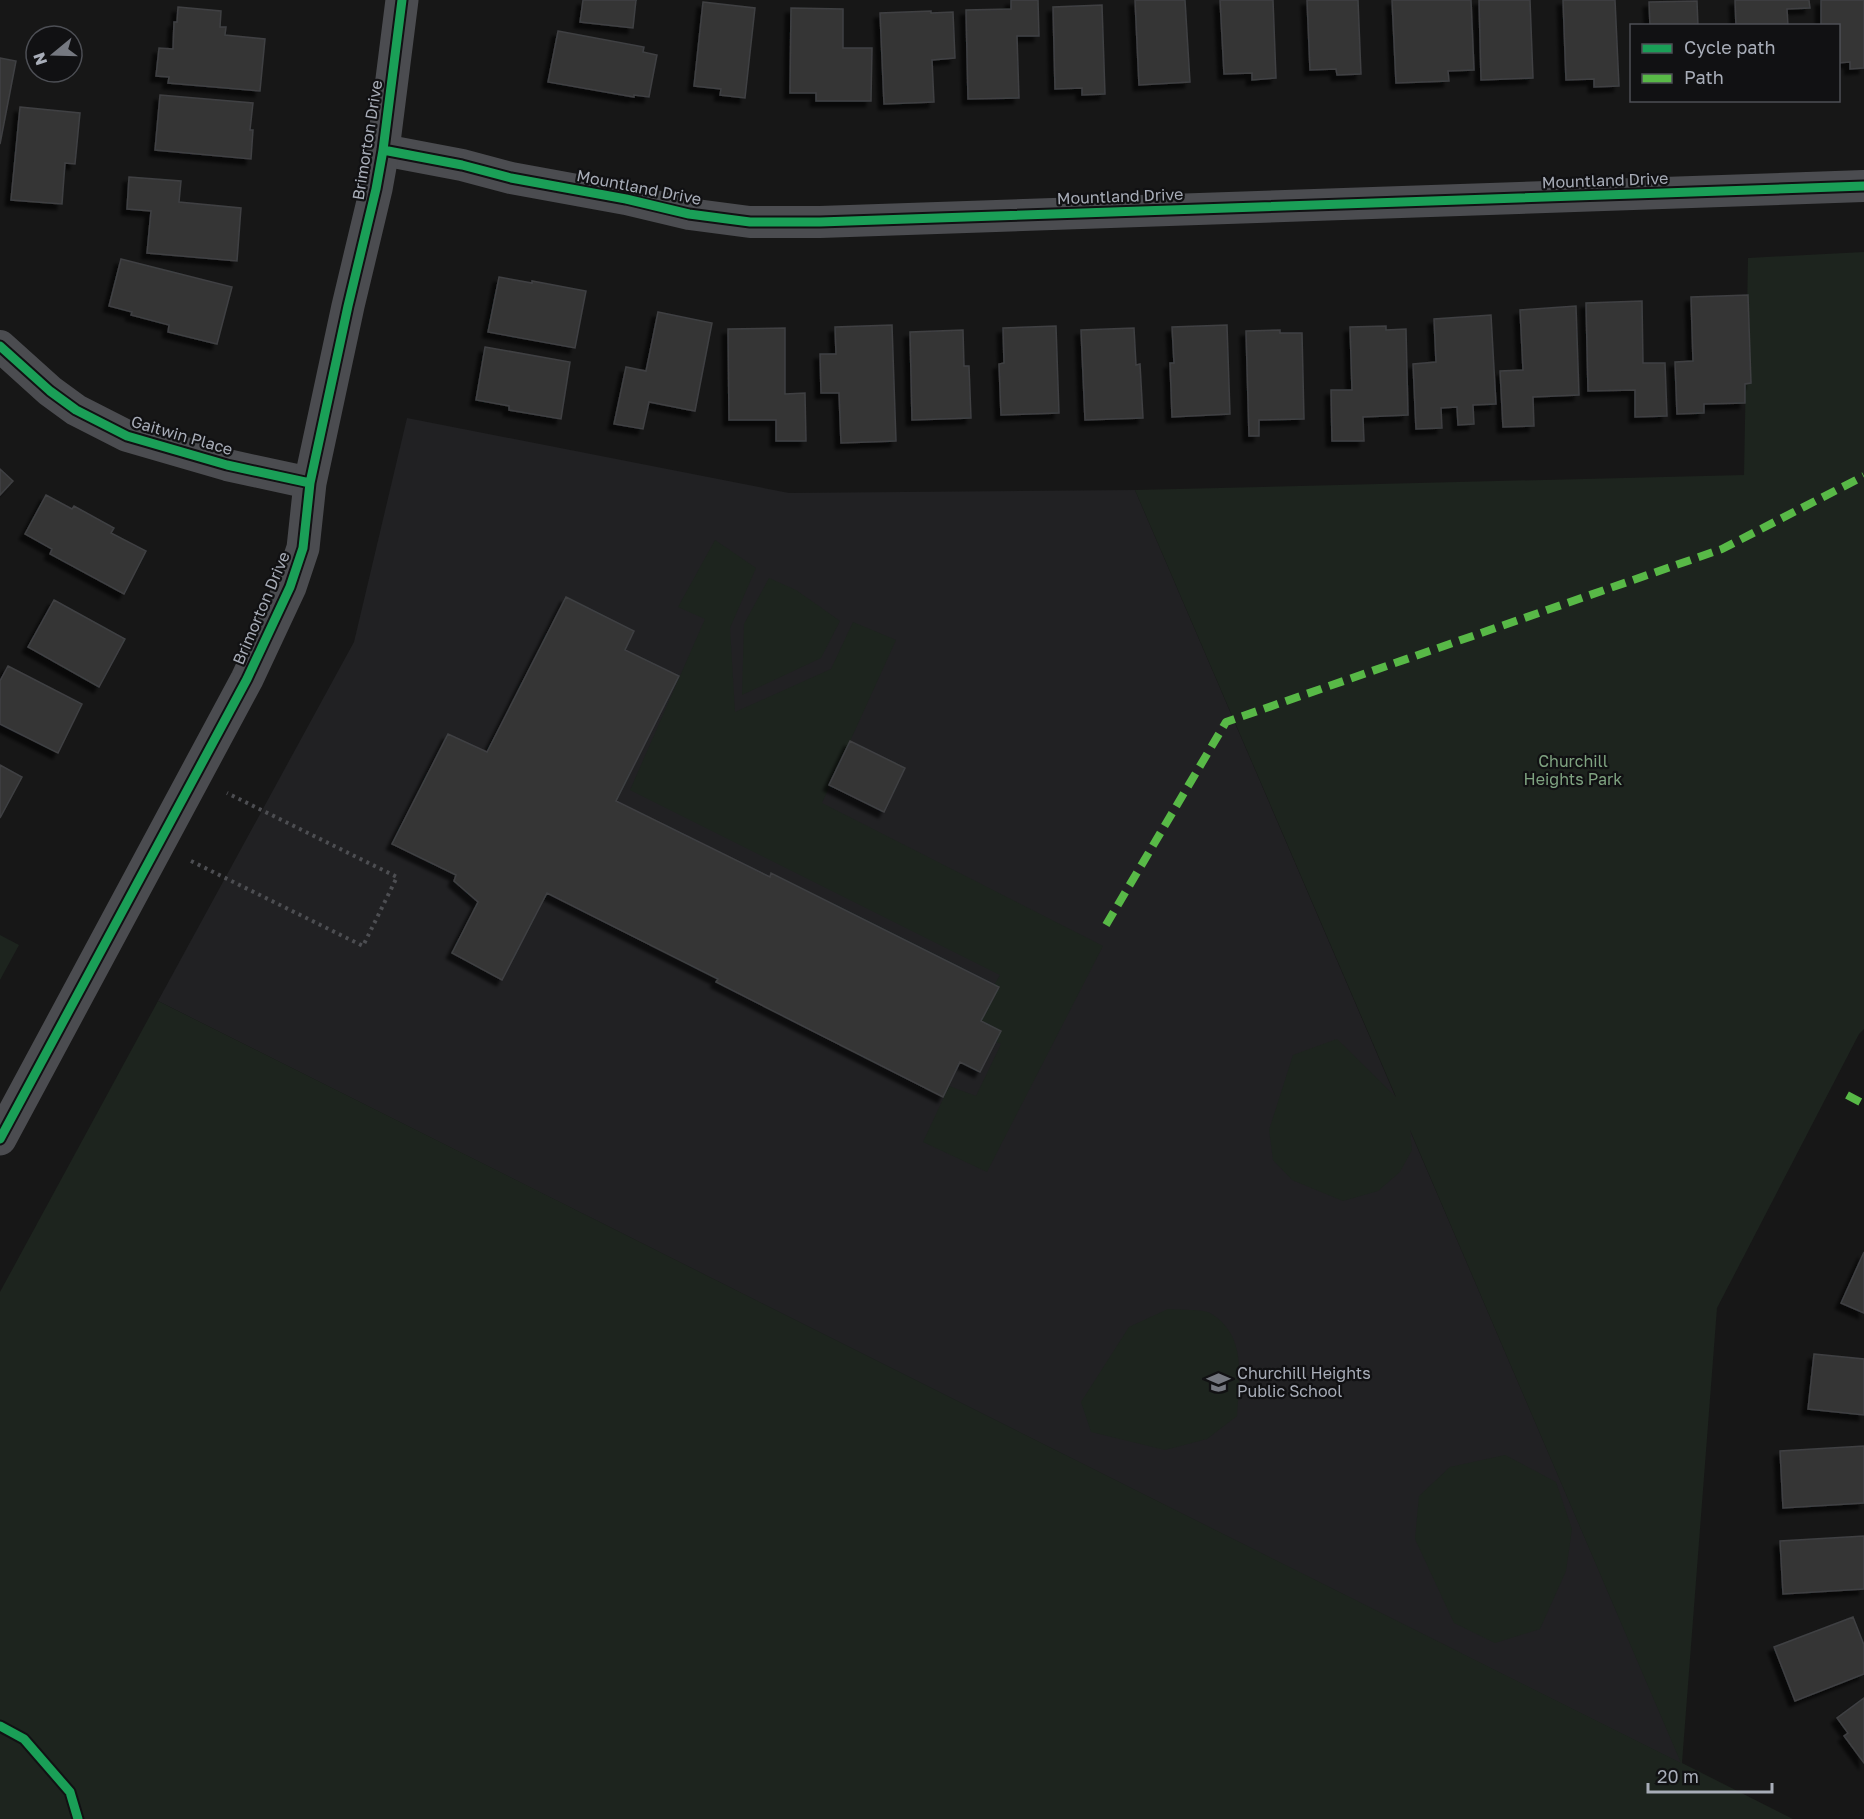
<svg xmlns="http://www.w3.org/2000/svg" width="1864" height="1819" viewBox="0 0 1864 1819" font-family="'Golos Text',sans-serif">
<style>
.built{fill:#212123}
.green{fill:#1d241e}
.building{fill:#353536;stroke:#3f4043;stroke-width:1.5;filter:url(#shadow)}
.lines{fill:none;stroke-linecap:round;stroke-linejoin:round}
.path{stroke:#4d4e52;stroke-width:4;stroke-dasharray:3 4.5;stroke-linecap:butt}
.minor{stroke:#4b4c50;stroke-width:32}
.tertiary{stroke:#4b4c50;stroke-width:33}
.quiet{stroke:#58b947;stroke-width:8;stroke-dasharray:15 8;stroke-linecap:butt}
.cycleway-casing{stroke:#111113;stroke-width:13}
.cycleway{stroke:#1a9f57;stroke-width:9}
.labels{text-anchor:middle;stroke-width:4.5;stroke-linejoin:round;paint-order:stroke}
.street-label{font-size:16px;fill:#a8adb8;stroke:#111113}
.park-label{font-size:16px;fill:#7fa381;stroke:#111113}
.poi-label{font-size:16px;fill:#a8adb8;stroke:#111113;text-anchor:start}
</style>
<defs>
<filter id="shadow"><feDropShadow dx="-5.5" dy="5.5" stdDeviation="1.5" flood-color="#0009"/></filter>
</defs>
<rect width="100%" height="100%" fill="#171717"/>
<path class="built" d="M407 418 789 493 1135 490 1682 1764 158 1001 354 642Z"/>
<path class="green" d="M1864 252V1029L1859 1034 1717 1308 1682 1763 1793 1819H0V1292L158 1001 1681 1763 1410 1130 1412 1150 1400 1172 1378 1191 1343 1201 1292 1180 1273 1160 1269 1130 1293 1055 1337 1039 1396 1097 1135 490 1744 475 1748 258Z
M715 540 756 568 730 628 735 712 831 669 853 622 896 640 822 803 1103 946 987 1172 923 1142 949 1086 976 1096 1001 1044 969 1029 1000 975 630 790 705 619 678 607Z
M769 578 796 590 840 621 821 658 742 695 744 624Z
M0 935 19 945 0 980Z
M1168 1309C1178 1310 1202 1309 1210 1313 1248 1335 1239 1380 1237 1416L1207 1439 1165 1450 1091 1432 1081 1402 1129 1327Z
M1505 1455 1556 1482 1572 1529 1566 1571 1540 1629 1495 1643 1454 1623 1415 1539 1419 1496 1450 1467Z"/>
<path class="building" d="M583 0H637H636L633 28 580 22Z
M1011 0H1038L1039 36H1017L1019 98 968 99 966 10 1011 9Z
M1135 0H1185L1190 82 1139 85Z
M1220 0H1273L1276 78 1252 80V73L1224 74Z
M1307 0H1358L1361 74 1337 75 1336 69 1310 70Z
M1392 0H1471L1474 70 1448 71 1449 81 1396 83Z
M1479 0H1530L1533 78 1481 80Z
M1563 0H1615L1619 86 1594 87V79L1566 80Z
M1735 0H1809L1810 8 1787 9 1788 26H1736Z
M1821 0H1864V68L1850 69V62L1838 63V26H1821Z
M1697 1 1698 26H1650L1649 2Z
M703 2 755 8 745 98 720 95 721 89 694 86Z
M1102 5 1105 94 1082 95V88L1055 89 1053 7Z
M178 7 221 11 220 27H226L225 35 265 39 260 91 168 83 169 77 156 76 159 48 173 49 174 22H177Z
M791 8 843 9V48H872L871 101H816V93H790Z
M931 11V13L953 12 955 58 932 60 934 102 884 104 880 13Z
M558 31 644 47 643 52 657 55 649 97 634 95V97L548 82Z
M0 58 16 61 0 144Z
M160 95 253 103 250 130H253L251 159 155 150Z
M20 107 80 113 75 164 65 163 62 204 11 200Z
M129 177 181 181 179 202 241 208 237 261 147 253 151 211 127 209Z
M121 259 232 287 217 344 168 332 169 325 131 315 132 312 109 306Z
M499 277 532 283V281L586 291 575 348 488 332Z
M1748 295 1751 383 1745 384V403L1704 404V413L1677 414 1675 362 1693 361 1691 297Z
M1642 301 1643 363H1665L1667 416 1635 417V390L1588 391 1586 303Z
M1576 306 1579 395 1533 397 1534 426 1503 427 1500 371 1523 370 1520 310Z
M658 312 712 323 695 411 649 402 643 429 614 424 626 367 646 371Z
M1491 315 1496 404 1473 405 1474 424 1458 425 1457 407 1441 408 1442 428 1416 429 1413 364 1436 362 1434 319Z
M892 325 896 441 841 443 839 393H821L820 354H836L835 327Z
M1227 325 1230 414 1172 417 1170 363H1174L1172 327Z
M1056 326 1059 413 1001 415 999 364 1004 363 1003 328Z
M1386 326V330L1406 329 1408 415 1363 417 1364 441H1332L1331 390H1352L1350 327Z
M785 328V394L805 393 806 441H776V420H729L728 329Z
M1134 328 1136 365 1140 364 1143 418 1085 420 1081 330Z
M963 330 964 366H969L971 418 912 420 910 332Z
M1280 330V333H1302L1304 419 1259 420V436H1249L1246 331Z
M485 347 570 362 561 419 509 410V406L476 400Z
M0 469 13 481 0 495Z
M46 495 72 509 74 506 114 528 111 533 146 551 124 594 50 554 52 549 25 534Z
M566 597 634 631 625 650 679 676 616 801 770 877 771 873 999 987 981 1021 1001 1031 980 1072 960 1062 943 1097 716 982 718 979 547 893 502 980 452 953 478 902 454 881 456 875 392 844 448 734 487 752Z
M54 600 125 639 99 687 28 647Z
M8 666 82 704 58 753 0 724V681Z
M850 741 905 768 884 812 829 785Z
M0 765 22 777 0 818Z
M1864 1252V1313L1841 1303Z
M1814 1354 1864 1359V1415L1808 1409Z
M1864 1446V1503L1783 1508 1780 1451Z
M1864 1536V1589L1783 1594 1780 1541Z
M1853 1617 1864 1645V1674L1795 1701 1774 1647Z
M1864 1698V1763L1844 1736 1848 1733 1837 1718Z"/>
<g class="lines">
<path class="path" d="M191 861 363 946 397 877 227 793"/>
<path class="minor" d="M383 150 462 165 511 178 626 199 689 214 750 222H820L1864 186
M0 346 50 391 76 410 127 436 227 465 310 483"/>
<path class="tertiary" d="M0 1139 247 679 290 587 303 548 310 483 348 306 376 189 383 150 402 0"/>
<path class="quiet" d="M1106 925 1226 722 1722 549 1864 476
M1847 1095 1864 1104"/>
<defs>
<path id="cycleway" d="M383 150 462 165 511 178 626 199 689 214 750 222H820L1864 186
M0 346 50 391 76 410 127 436 227 465 310 483
M0 1139 247 679 290 587 303 548 310 483 348 306 376 189 383 150 402 0
M0 1726 24 1739 70 1792 78 1819"/>
</defs>
<use href="#cycleway" class="cycleway-casing"/>
<use href="#cycleway" class="cycleway"/>
</g>
<defs>
<symbol id="school-bare" viewBox="-9 -9 18 18"><path d="M0-5L7-2L0 1L-7-2ZM-4 1L0 2.5L4 1V4Q0 6-4 4Z" fill="#757880" stroke="#111113" stroke-width="2.5" paint-order="stroke"/></symbol>
</defs>
<g fill-rule="evenodd">
<use href="#school-bare" x="1202" y="1366" width="33" height="33"/>
</g>
<g class="labels">
<g class="street-label">
<text transform="translate(367 140) rotate(-81)" y="6">Brimorton Drive</text>
<text transform="translate(1605 180) rotate(-2)" y="6">Mountland Drive</text>
<text transform="translate(639 187) rotate(11)" y="6">Mountland Drive</text>
<text transform="translate(1120 196) rotate(-2)" y="6">Mountland Drive</text>
<text transform="translate(182 435) rotate(16)" y="6">Gaitwin Place</text>
<text transform="translate(261 608) rotate(-67)" y="6">Brimorton Drive</text>
</g>
<g class="park-label">
<text x="1573" y="767">Churchill<tspan x="1573" dy="18">Heights Park</tspan></text>
</g>
<g class="poi-label">
<text x="1237" y="1379">Churchill Heights<tspan x="1237" dy="18">Public School</tspan></text>
</g>
</g>
<rect x="1630" y="24" width="210" height="78" fill="#111113" stroke="#4d4f55" stroke-width="1.5"/>
<rect x="1642" y="44" width="30" height="9" fill="#1a9f57" stroke="#4d4f55" stroke-width="1.5"/>
<text x="1684" y="54" font-size="18" fill="#a8adb8">Cycle path</text>
<rect x="1642" y="74" width="30" height="9" fill="#58b947" stroke="#4d4f55" stroke-width="1.5"/>
<text x="1684" y="84" font-size="18" fill="#a8adb8">Path</text>
<g transform="translate(54 54) rotate(251)"><circle r="28" fill="#111113" stroke="#4d4f55" stroke-width="1.5"/>
<path d="M0-4.5L10 22L0 15L-10 22Z" fill="#757880"/>
<text y="-9" font-size="16" font-weight="bold" text-anchor="middle" fill="#a8adb8">N</text>
</g>
<path d="M1648 1783v9h124v-9" fill="none" stroke="#a8adb8" stroke-width="3"/>
<text x="1657" y="1783" font-size="18" fill="#a8adb8" stroke="#111113" stroke-width="4.5" paint-order="stroke">20 m</text>
</svg>
